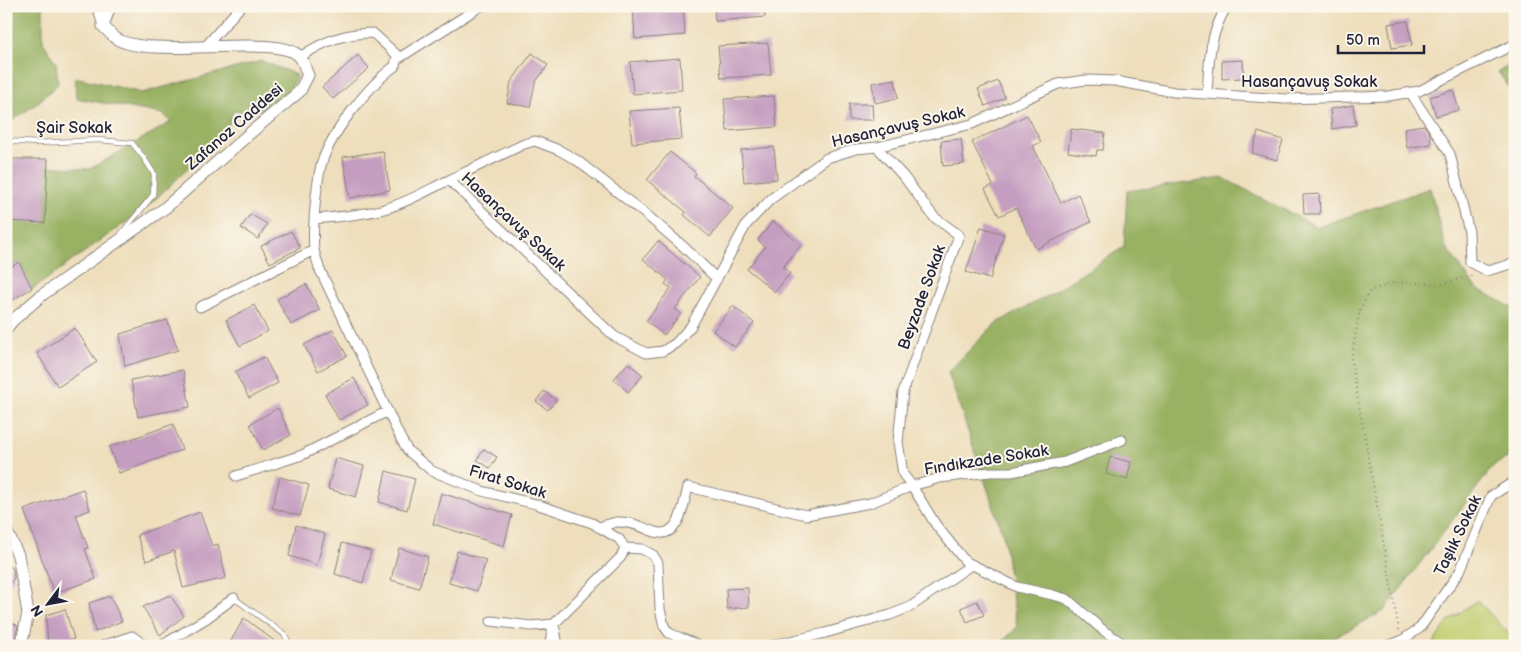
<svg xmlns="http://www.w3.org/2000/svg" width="1521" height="652" viewBox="0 0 1521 652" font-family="'Balsamiq Sans',sans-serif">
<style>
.green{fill:#c0ce70;stroke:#717856}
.forest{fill:#98b162;stroke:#5d6a4e}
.building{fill:#c49dc0}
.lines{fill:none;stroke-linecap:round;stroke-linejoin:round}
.service-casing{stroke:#88807c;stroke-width:6}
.minor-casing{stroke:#88807c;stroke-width:11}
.tertiary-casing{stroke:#88807c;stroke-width:13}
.path{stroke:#88807c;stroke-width:2;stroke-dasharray:1 4;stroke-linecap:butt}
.service{stroke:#fff;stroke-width:4.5}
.minor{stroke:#fff;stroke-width:9}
.tertiary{stroke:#fff;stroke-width:11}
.labels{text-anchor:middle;stroke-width:4;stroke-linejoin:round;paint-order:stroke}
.street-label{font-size:16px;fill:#22223b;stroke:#fbf7ec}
</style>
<rect width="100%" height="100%" fill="#fbf7ec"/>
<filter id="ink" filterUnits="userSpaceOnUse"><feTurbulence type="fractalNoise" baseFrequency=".02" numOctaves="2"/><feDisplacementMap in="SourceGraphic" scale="10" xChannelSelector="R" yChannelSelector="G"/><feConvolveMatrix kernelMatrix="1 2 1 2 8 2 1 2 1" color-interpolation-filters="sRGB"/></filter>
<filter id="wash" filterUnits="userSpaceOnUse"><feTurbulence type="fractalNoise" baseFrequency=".0096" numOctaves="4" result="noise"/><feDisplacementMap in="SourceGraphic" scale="20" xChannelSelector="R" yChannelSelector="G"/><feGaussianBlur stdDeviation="1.12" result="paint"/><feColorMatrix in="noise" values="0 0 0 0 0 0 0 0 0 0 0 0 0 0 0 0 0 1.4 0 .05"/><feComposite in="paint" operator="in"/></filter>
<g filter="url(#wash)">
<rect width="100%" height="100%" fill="#eedebc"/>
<path class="green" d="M1477 600 1515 640V646H1431L1449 621Z"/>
<path class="forest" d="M6 6H43V42L56 63 58 84 36 104 6 125Z
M262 61 297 75 288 96 257 111H233L226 133 147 207 33 289 6 285V157L13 164 90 169 171 122 163 114 76 98 75 77 142 93Z
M1515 62V95L1498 72Z
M1223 178 1318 227 1430 188 1445 246 1476 288 1515 309V454L1494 465 1384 611 1318 646H998L1017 627 1003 535 948 372 995 324 1047 296 1124 247 1127 191Z"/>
<g id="blocks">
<path class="building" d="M683 6 685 35 635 39 633 7Z
M714 6H764L765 17 715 21Z
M1408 21 1412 45 1392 48 1388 24Z
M768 43 771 75 721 78 718 46Z
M532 53 548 65 535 83 530 107 507 103 511 82Z
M358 55 369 68 333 99 322 87Z
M680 58 682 90 633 94 630 62Z
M1243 60 1244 78 1222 79V61Z
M895 79 898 98 875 103 872 83Z
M998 81 1005 98 985 106 978 89Z
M1453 90 1459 110 1436 116 1430 97Z
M774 96 777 127 727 131 724 99Z
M849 104H872L873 120H849Z
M1353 105 1356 125 1332 129 1330 109Z
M679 108 682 139 632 143 629 111Z
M1027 115 1041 142 1033 146 1061 203 1078 194 1091 222 1036 249 1016 208 999 216 985 189 993 185 972 142Z
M1424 125 1430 134 1431 144 1407 148 1404 128Z
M1071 129 1105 133 1103 150H1097L1096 156 1068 152Z
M1258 132 1283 140 1277 160 1252 153Z
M961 139 964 164 943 166 941 141Z
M774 147 777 179 744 182 741 150Z
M383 151 390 190 350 198 343 157Z
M670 152 696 173 694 176 733 208 710 237 684 215 686 212 647 180Z
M6 159H48L45 223 6 221Z
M1319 194 1320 214H1304L1303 195Z
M250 214 267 224 258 239 241 228Z
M773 221 801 245 783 267 790 273 775 292 747 269 765 247 758 240Z
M981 227 1004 234 990 279 966 272Z
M291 231 300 248 270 263 261 246Z
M658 241 700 277 675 309 681 314 664 335 646 321 671 288 665 284 668 280 643 259Z
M19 262 32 288 6 304V270Z
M306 284 320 310 291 325 277 299Z
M254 305 268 331 240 346 226 320Z
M733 306 754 323 735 347 713 331Z
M167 320 178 350 125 366 120 334Z
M75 328 97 362 58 387 37 353Z
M333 330 347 356 318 371 304 345Z
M264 357 278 383 249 398 235 372Z
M628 363 643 375 628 392 614 379Z
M183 370 190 407 138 417 131 380Z
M354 378 368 405 339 420 325 394Z
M544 391 556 400 548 410 536 401Z
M278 408 291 435 263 450 250 424Z
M173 424 182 450 119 473 109 447Z
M484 449 497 457 490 468 477 460Z
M1110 457 1131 462 1127 480 1106 474Z
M335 458 364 466 356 497 328 489Z
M386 471 415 479 407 510 379 502Z
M280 477 309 485 300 516 272 508Z
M83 489 90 510 76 515 88 548 85 549 96 579 54 593 24 510Z
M441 493 512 515 504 546 433 524Z
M200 512 212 546 218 544 226 578 183 588 174 551 146 561 137 535Z
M296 525 325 534 317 565 289 556Z
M342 543 371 551 363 583 335 574Z
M399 548 428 557 419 588 391 580Z
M457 551 486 560 477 591 449 583Z
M6 564 13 569 14 578 6 589Z
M748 588 749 607 727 609 726 589Z
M170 595 184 616 160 635 143 607Z
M110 596 122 621 95 632 89 603Z
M977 601 984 615 967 622 961 608Z
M65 609 74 639 48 646 46 615Z
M244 618 281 646H228Z
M6 619 18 626 15 638 10 646H6Z"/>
</g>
</g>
<g filter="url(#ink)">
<use href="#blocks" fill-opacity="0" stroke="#88807c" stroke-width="1"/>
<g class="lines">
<defs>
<path id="service" d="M6 141 37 143 98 140 132 143 144 158 154 174 153 195 121 234
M234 598 284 634 291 646"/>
<path id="minor" d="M97 6 103 26
M205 47 241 6
M300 57C324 41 344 33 373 33L397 55 395 66C369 85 326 138 320 170 316 189 312 230 314 250 315 256 318 262 319 268L401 439 408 451 432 471 482 491 536 504 592 523 619 539 625 548 621 557 554 624
M396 60 481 6
M1410 92 1450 154 1469 232 1470 262 1487 271 1515 263
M1207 94C1209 61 1209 35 1227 6
M877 147 904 177 934 217 959 235 903 392 898 442 903 474 912 486 940 478 990 472H1011L1065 462 1122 440
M449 180 524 144 535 141 559 150 578 161 649 217 685 248 717 279
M315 219C338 217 362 215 384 209 407 203 428 190 449 180L614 336 646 353 663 351 676 343 691 326 746 225 771 199 827 158 856 149 877 147 972 124 1058 84 1086 80 1115 81 1174 92 1286 99 1388 96 1419 91 1515 44
M200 307 314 250
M236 476 302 455 388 411
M598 527C604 526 611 523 617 522 631 521 643 528 655 532 680 540 684 502 688 487L806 515 870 503 912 486 936 525 965 561 1017 587 1053 595 1067 599 1104 631 1127 646
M625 548 642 549 653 555 658 563 660 609 664 626 669 633 700 646
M491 621 531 626 554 624
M555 629 558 646
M102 646 132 636 146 646
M161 646 207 618 234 598
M549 646 554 624
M769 646 825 633 890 615 910 607 971 565
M1387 646 1401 641 1420 628 1460 571 1491 496 1515 481"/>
<path id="tertiary" d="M6 329 12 321 42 295 165 208 249 134 300 91 308 75C305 70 304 62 300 57 281 32 152 60 117 39 112 36 107 30 103 26L110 6
M6 530 18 555 28 613 21 646"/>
</defs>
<use href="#service" class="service-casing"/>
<use href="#minor" class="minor-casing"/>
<use href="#tertiary" class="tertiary-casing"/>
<path class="path" d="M1399 630 1351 360 1360 309 1370 291 1396 282 1442 284 1473 275"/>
<use href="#service" class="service"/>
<use href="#minor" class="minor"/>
<use href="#tertiary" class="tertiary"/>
</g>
</g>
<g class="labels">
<g class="street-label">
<text x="1309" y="87">Hasançavuş Sokak</text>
<text transform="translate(234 126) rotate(-41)" y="6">Zafanoz Caddesi</text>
<text transform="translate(898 126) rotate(-13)" y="6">Hasançavuş Sokak</text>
<text x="74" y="133">Şair Sokak</text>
<text transform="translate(514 221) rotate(43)" y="6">Hasançavuş Sokak</text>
<text transform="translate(921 297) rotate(-70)" y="6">Beyzade Sokak</text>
<text transform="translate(986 459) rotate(-9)" y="6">Fındıkzade Sokak</text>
<text transform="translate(508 481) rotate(17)" y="6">Fırat Sokak</text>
<text transform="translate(1457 535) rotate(-64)" y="6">Taşlık Sokak</text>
</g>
</g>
<rect width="1521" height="652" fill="none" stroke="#fbf7ec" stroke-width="25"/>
<g transform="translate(48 604) rotate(238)" stroke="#fbf7ec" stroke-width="4" paint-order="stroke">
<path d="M0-4L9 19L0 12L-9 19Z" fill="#22223b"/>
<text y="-8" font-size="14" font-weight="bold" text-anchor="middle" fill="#22223b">N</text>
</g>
<path d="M1338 45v8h86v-8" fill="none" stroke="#22223b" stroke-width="2.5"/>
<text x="1346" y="45" font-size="15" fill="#22223b" stroke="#fbf7ec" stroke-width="4" paint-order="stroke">50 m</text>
</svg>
